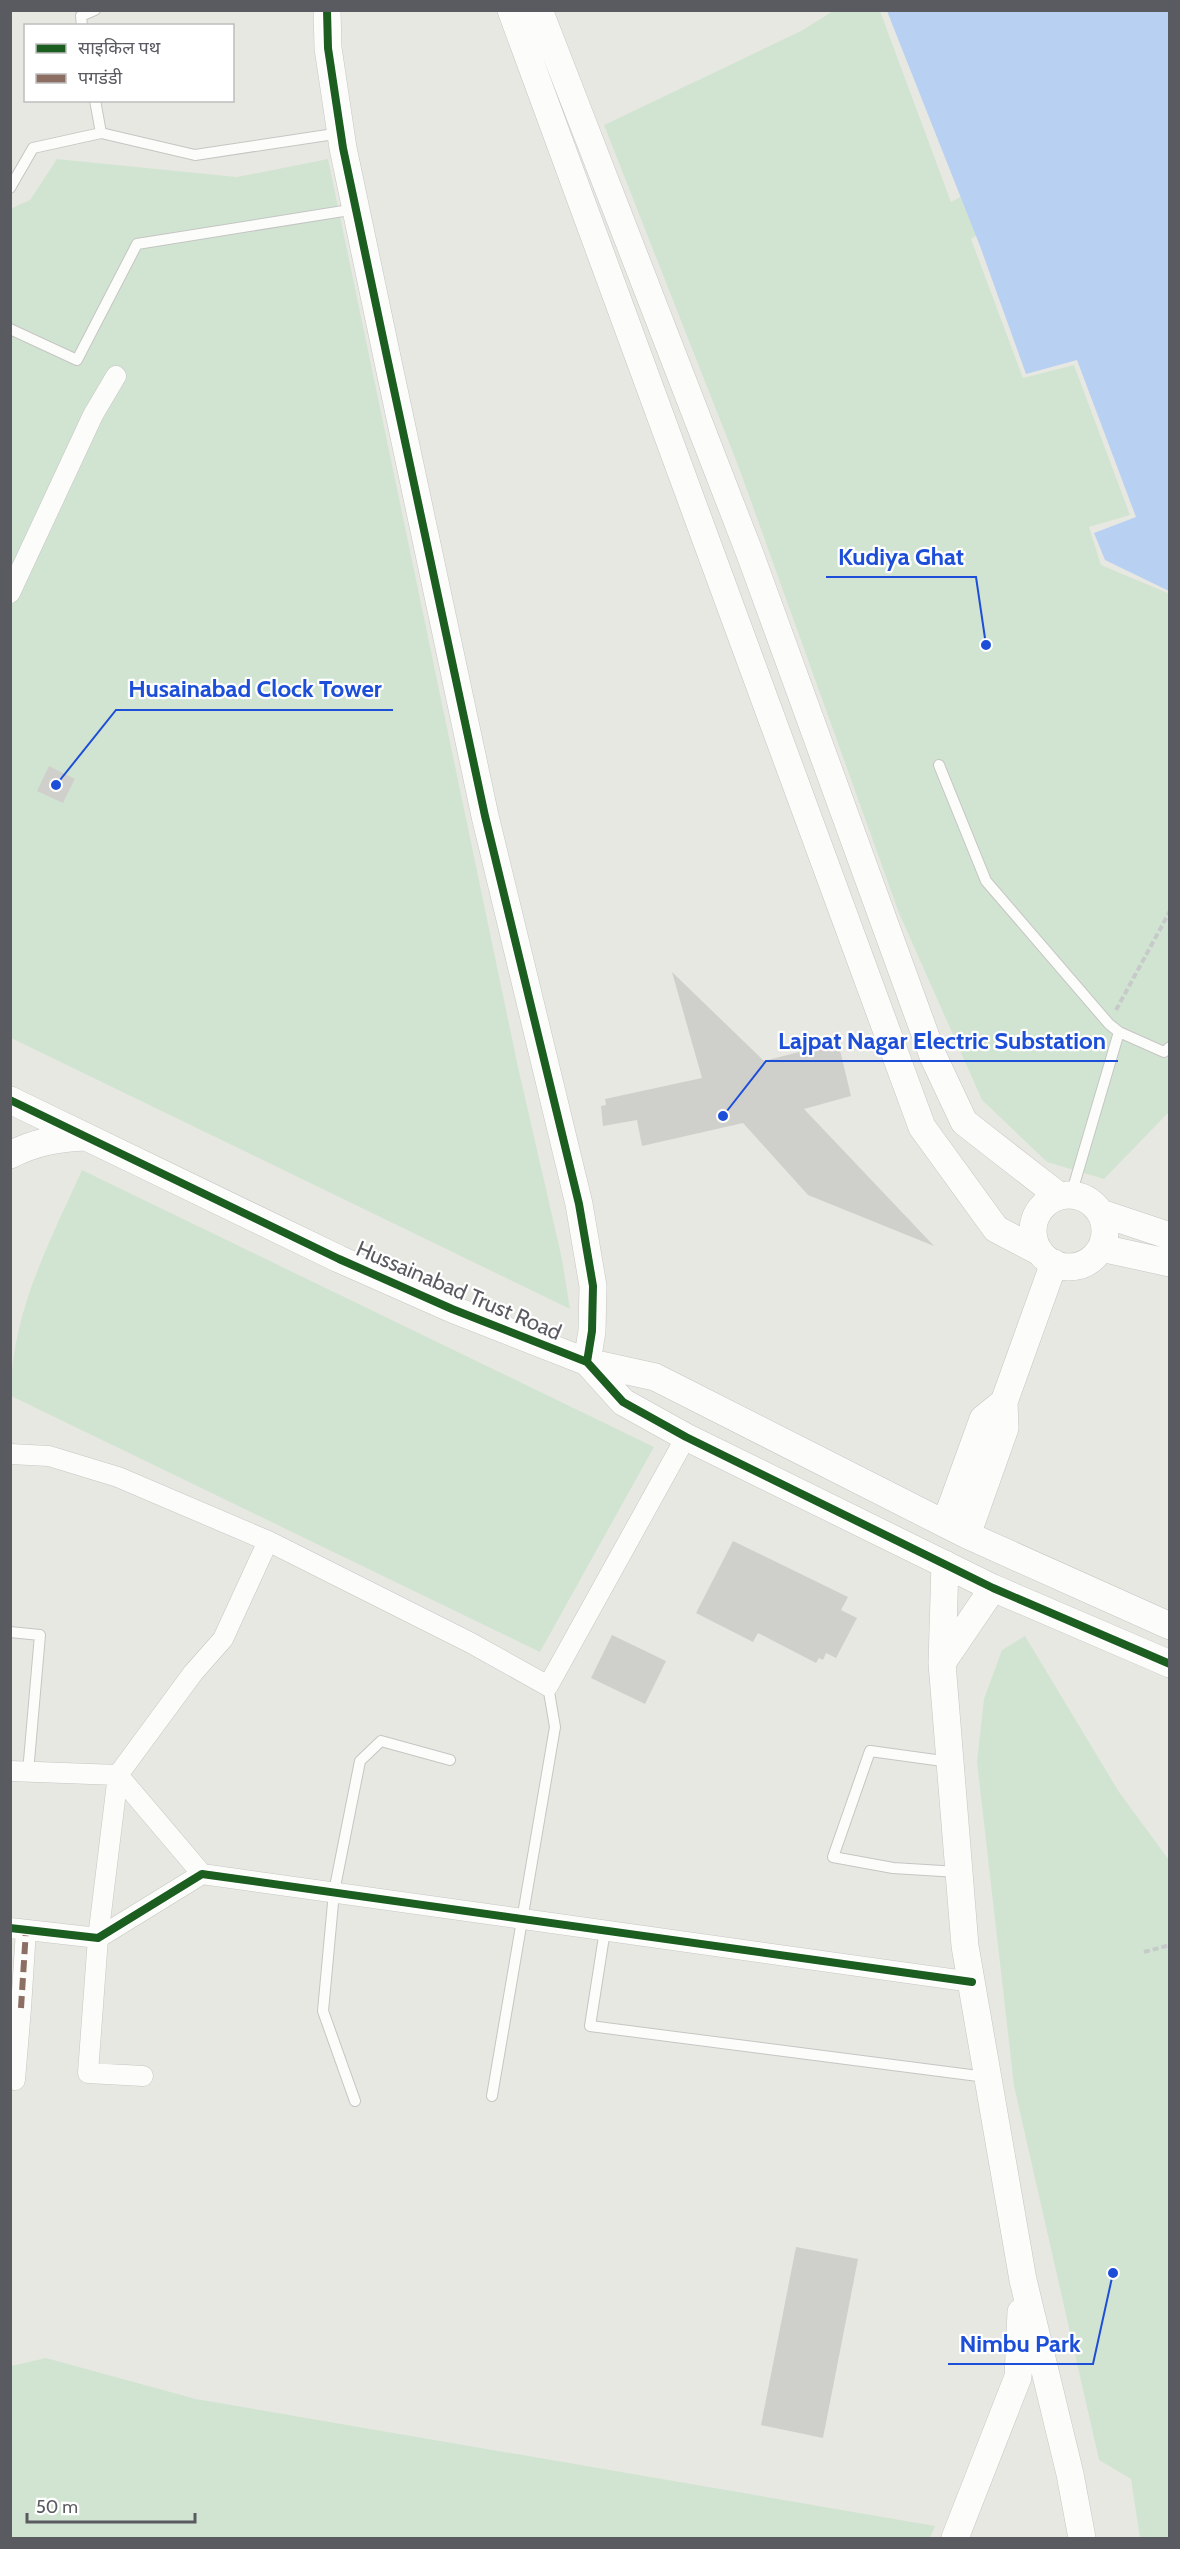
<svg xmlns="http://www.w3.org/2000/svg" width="1180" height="2549" viewBox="0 0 1180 2549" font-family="Cabin,'Noto Sans Devanagari',sans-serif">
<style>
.green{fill:#d1e4d2}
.water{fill:#b8d0f1}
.building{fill:#cfcfcc}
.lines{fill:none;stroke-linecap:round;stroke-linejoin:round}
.lane-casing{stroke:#c5c5c3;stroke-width:12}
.street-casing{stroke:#c5c5c3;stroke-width:21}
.secondary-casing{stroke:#c5c5c4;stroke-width:28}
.path{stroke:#c6cac9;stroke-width:4;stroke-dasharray:6 3;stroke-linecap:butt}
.lane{stroke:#fcfcfb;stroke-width:10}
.street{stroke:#fcfcfb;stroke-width:20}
.secondary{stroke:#fcfcfb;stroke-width:27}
.quiet{stroke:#8d6e63;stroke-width:6;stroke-dasharray:12 6;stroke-linecap:butt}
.cycleway-casing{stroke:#fff;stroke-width:11}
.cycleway{stroke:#1b5e20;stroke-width:8}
.labels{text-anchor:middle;stroke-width:4.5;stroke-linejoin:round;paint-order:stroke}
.street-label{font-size:22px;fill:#595b60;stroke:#fff}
.leader{fill:none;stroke:#1d4ed8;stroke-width:2}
.callout-dot{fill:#1d4ed8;stroke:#fff;stroke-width:2}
.callout-label{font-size:24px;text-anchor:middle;font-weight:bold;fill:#1d4ed8;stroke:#fff;stroke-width:4.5;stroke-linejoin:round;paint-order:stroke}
</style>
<rect width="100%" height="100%" fill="#e8e8e2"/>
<path class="green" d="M833 11H880L951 202 982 185 999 222 971 239 1023 378 1074 365 1130 515 1089 527 1101 565 1170 594 1169 1112 1104 1179 1047 1162 982 1100 899 913 739 468 604 125 801 31Z
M57 159 237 177 328 159 518 1067 562 1259 570 1309 11 1038 10 209 30 200Z
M82 1170 654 1447 540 1652 11 1396C10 1315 50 1241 82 1170Z
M1025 1636 1119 1792 1169 1860V2538H1140L1131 2479 1099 2460 1014 2086 977 1762 984 1699 1002 1650Z
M46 2358 196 2399 935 2526 930 2538H11V2366Z"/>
<path class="water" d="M887 11H1169V591L1105 560 1094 533 1136 517 1077 360 1026 374 980 246Z"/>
<path class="building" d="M49 766 75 779 63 803 37 791Z
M672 972 764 1061 838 1042 851 1096 804 1109 934 1246 808 1195 743 1123 642 1146 637 1120 603 1126 601 1106 606 1105 605 1099 702 1078Z
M733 1541 848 1597 841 1610 857 1618 836 1658 826 1653 823 1660 819 1658 816 1663 758 1633 753 1642 696 1613Z
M612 1635 666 1661 645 1704 591 1678Z
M796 2247 858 2259 823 2438 761 2425Z"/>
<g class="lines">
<defs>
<path id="lane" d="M82 26 81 16 95 10
M95 100 101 133
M10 188 33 148 101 133 195 155 341 133
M10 329 77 360 137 244 356 209
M939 765 986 881 1109 1024 1119 1032 1071 1195
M1119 1032 1164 1052 1170 1047
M10 1632 40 1635 28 1772
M950 1762 870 1751 833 1857 893 1868 958 1872
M605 1930 590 2026 986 2077
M492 2096 555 1727 548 1686
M355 2101 323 2011 334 1892 360 1761 381 1741 450 1760"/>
<path id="street" d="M10 593 93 415 116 376
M10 1454 49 1456 118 1477 268 1541 471 1643 548 1686 686 1437
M10 1771 118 1775 202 1874
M10 1928 98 1938 202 1874 972 1982
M10 2007 21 2008 15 2080 10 2079
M21 2008 26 1930
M143 2076 88 2073 98 1938 118 1775 193 1673 223 1639 268 1541"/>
<path id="secondary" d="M327 10 328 48 343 148 387 357 485 816 579 1204 593 1286 592 1331 587 1362
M511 10 922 1127 996 1229 1040 1252
M539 10 750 554 933 1056 964 1122 1059 1196
M10 1100 339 1259 452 1309 587 1362 623 1402 686 1437 993 1588 1170 1664
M10 1155C35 1142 58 1138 86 1137
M1033 1231a36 36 0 1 1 72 0a36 36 0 1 1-72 0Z
M1101 1213 1170 1236
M1101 1248 1170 1263
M587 1362 655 1377 967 1535 1170 1626
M945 1524 983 1419 1004 1402
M967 1535 1005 1428 1004 1402 1054 1263
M945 1564 942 1663 965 1946 1023 2280 1070 2474 1082 2538
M942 1663 993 1588
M955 2538 1018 2377 1021 2312"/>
</defs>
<use href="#lane" class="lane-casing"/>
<use href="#street" class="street-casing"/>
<use href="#secondary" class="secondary-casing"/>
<path class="path" d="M1116 1010 1170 911
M1144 1952 1170 1945"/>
<use href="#lane" class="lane"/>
<use href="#street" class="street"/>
<use href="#secondary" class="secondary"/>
<path class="quiet" d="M21 2008 26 1930"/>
<defs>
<path id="cycleway" d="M327 10 328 48 343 148 387 357 485 816 579 1204 593 1286 592 1331 587 1362
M10 1100 339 1259 452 1309 587 1362 623 1402 686 1437 993 1588 1170 1664
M10 1928 98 1938 202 1874 972 1982"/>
</defs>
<use href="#cycleway" class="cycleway-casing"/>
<use href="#cycleway" class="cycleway"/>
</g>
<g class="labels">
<g class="street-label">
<text transform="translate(459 1290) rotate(23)" y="8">Hussainabad Trust Road</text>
</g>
</g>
<path class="leader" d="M986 645L976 577H826M56 785L116 710H393M723 1116L766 1061H1118M1113 2273L1093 2364H948"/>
<g class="callout-dot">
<circle cx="986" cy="645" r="6"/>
<circle cx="56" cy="785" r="6"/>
<circle cx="723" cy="1116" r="6"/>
<circle cx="1113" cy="2273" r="6"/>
</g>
<g class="callout-label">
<text x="901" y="565">Kudiya Ghat</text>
<text x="255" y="697">Husainabad Clock Tower</text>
<text x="942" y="1049">Lajpat Nagar Electric Substation</text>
<text x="1020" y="2352">Nimbu Park</text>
</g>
<rect width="1180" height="2549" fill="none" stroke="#595b60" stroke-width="24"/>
<rect x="24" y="24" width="210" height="78" fill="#ffffff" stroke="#bdbdbf" stroke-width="1.5"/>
<rect x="36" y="44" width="30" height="9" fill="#1b5e20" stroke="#bdbdbf" stroke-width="1.5"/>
<text x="78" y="54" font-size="18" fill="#595b60">साइकिल पथ</text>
<rect x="36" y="74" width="30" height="9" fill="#8d6e63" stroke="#bdbdbf" stroke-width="1.5"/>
<text x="78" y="84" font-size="18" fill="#595b60">पगडंडी</text>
<path d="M27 2513v9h168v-9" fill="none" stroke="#595b60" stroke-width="3"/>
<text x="36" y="2513" font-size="18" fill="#595b60" stroke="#ffffff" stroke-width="4.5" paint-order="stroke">50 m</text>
</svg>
